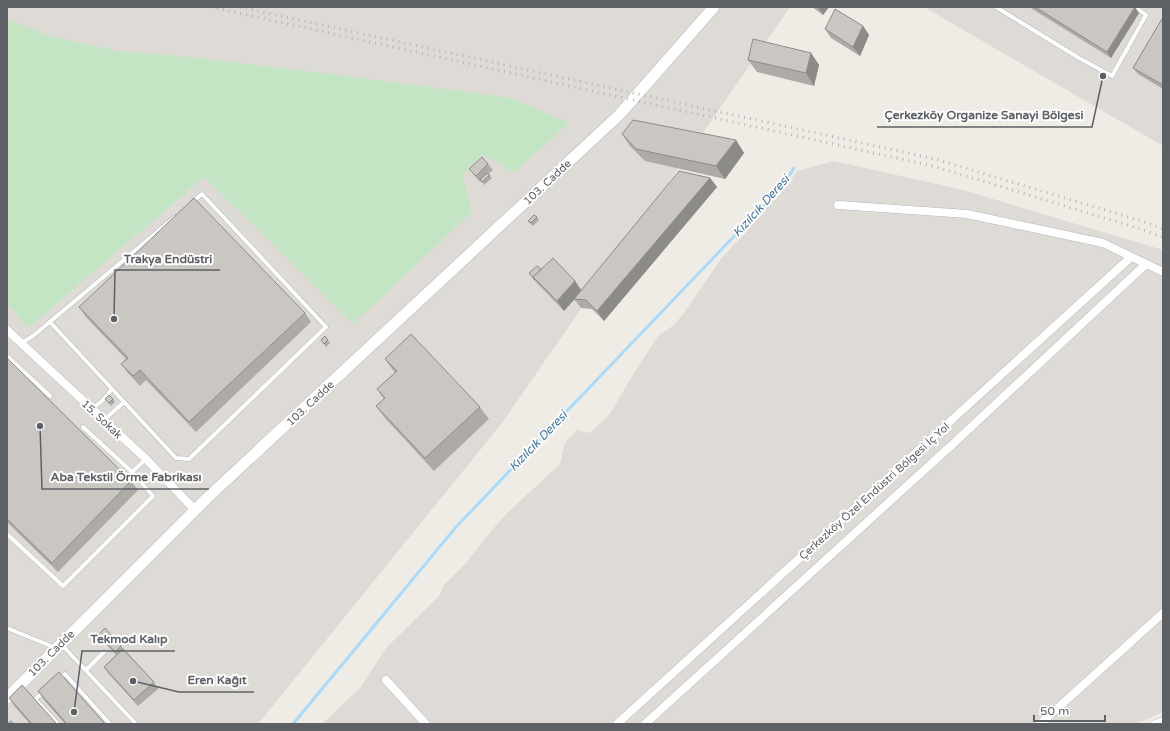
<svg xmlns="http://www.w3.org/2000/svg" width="1170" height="731" viewBox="0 0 1170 731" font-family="'Varela Round',sans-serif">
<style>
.industrial{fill:#dedbd7}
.green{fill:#c4e5c3}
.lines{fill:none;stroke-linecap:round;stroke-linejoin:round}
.stream{stroke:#a8dbfc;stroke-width:3}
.lane-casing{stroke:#b3b6ba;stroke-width:5}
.street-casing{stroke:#b3b6ba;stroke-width:9}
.secondary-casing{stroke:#b2b5b9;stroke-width:12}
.lane{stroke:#fff;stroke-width:4}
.street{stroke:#fff;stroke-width:8}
.secondary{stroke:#fff;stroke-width:11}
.rail{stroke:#b4b5b5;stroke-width:3;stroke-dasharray:1 5;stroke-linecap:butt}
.wall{fill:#aeaba7}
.shaded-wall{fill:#8d8b88}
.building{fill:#cac7c2;stroke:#8d8b88}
.labels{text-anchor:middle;stroke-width:4;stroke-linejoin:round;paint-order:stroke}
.street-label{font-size:11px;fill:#5d6165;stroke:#fff}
.water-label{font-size:12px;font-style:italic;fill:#4176a6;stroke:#fff}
.leader{fill:none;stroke:#5d6165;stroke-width:1.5}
.callout-dot{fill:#5d6165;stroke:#fff;stroke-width:1.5}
.callout-label{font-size:12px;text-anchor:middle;font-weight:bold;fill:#5d6165;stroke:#fff;stroke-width:4;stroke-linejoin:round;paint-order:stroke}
</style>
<rect width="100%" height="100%" fill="#efece5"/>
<path class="industrial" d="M7 7H790L502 423 258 724H7Z
M924 7H1163V146Z
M834 161 963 190 1163 250V712L1136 724H322L360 688 386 648 439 596 444 585 467 562 486 537 507 513 560 464 565 443 577 430 590 433 610 414 632 376 658 336 674 325 683 314 721 259 788 185 797 171Z"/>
<path class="green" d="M7 19 50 36 117 51 180 56 339 75 512 98 569 123 514 173 483 154 462 175 472 212 353 324 204 177 28 328 7 304Z"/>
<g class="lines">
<path class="stream" d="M293 724 456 527 784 184 794 168"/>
<defs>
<path id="lane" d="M996 7 1079 58 1112 76 1146 15 1135 7
M50 322 176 458 189 459 326 327 202 194 192 202
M21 343 33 336 175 217
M7 356 50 396
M92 409 103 400 112 389
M104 420 124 402
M83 427 132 472
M7 534 63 586 153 496 132 472 146 459
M7 628 56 648
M61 644 136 724
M86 670 104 652
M60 678 65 674 110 724
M35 699 44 692
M35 699 58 724"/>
<path id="street" d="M838 205 967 214 1103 243 1163 272
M7 330 146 459 195 510
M386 680 426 724
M617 724 1131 257
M645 724 954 443 1146 264
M1040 724 1163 613
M1155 724 1163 721"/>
<path id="secondary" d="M7 698 206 499 619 115 714 7"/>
</defs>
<use href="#lane" class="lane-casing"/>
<use href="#street" class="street-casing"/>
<use href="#secondary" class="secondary-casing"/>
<use href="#lane" class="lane"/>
<use href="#street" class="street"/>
<use href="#secondary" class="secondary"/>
<path class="rail" d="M211 7 933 166 1144 230 1163 237
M240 7 935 159 1148 223 1163 229"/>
</g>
<path class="wall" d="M812 7H829L823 15Z
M1029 7H1135L1139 13 1111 58Z
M1163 17V89L1138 74 1133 68Z
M863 26 869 35 860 56 831 38 825 29Z
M811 53 819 65 814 86 757 72 748 60Z
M622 134 736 140 744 153 725 179 645 161 630 146Z
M488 164 493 170 488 174 492 178 484 185 481 181 480 182 474 175 469 169Z
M710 178 717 187 604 321 592 309 581 308 574 299 579 293 564 311 534 280 529 273 541 269 575 281 581 291Z
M537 217 539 220 533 226 528 221Z
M79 307 305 313 311 322 196 432 146 380 140 386 128 373 121 364 126 359 86 317Z
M325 336 330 343 326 347 321 340Z
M7 358 131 481 138 490 58 572 7 522Z
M385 359 480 407 489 419 434 471 385 418 376 406 384 399 377 389 395 373Z
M105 399H113L115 402 111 406Z
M99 634 121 646 154 682 158 689 138 706 108 673 104 667 116 655 105 643Z
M38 691 105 724H65L44 700Z
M9 698 57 724H30L15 707Z"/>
<path class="shaded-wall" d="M820 7H829L823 15 819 9Z
M1135 7 1139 13 1111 58 1107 52Z
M863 26 869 35 860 56 853 47Z
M811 53 819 65 814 86 806 73Z
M736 140 744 153 725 179 716 166Z
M710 178 717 187 604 321 597 311Z
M575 281 582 291 564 311 557 301Z"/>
<path class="building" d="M1035 7H1135L1107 52Z
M835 9 863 26 853 47 825 29Z
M1163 17V85L1133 68Z
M753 39 811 53 806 73 748 60Z
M633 120 736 140 716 166 636 149 622 134Z
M482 157 488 164 476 176 469 169Z
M679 171 710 178 597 311 586 300 574 299Z
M487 173 490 175 482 182 480 179Z
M194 198 305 313 189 422 140 370 133 376 121 364 128 358 79 307Z
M534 215 537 217 531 223 528 221Z
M553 258 575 281 557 301 533 277Z
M537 266 541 269 533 277 535 280 529 273Z
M411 334 480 407 425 458 376 406 385 398 377 389 397 371 385 359Z
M325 336 328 340 324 344 321 340Z
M7 358 131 481 52 563 7 519Z
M109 395 113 399 109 403 105 399Z
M105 628 121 646 115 652 99 634Z
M123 649 154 682 134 700 104 667Z
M59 672 105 724H67L38 691Z
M22 685 57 724H32L9 698Z
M11 721 14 724H7Z"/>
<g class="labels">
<g class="street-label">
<text transform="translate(547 182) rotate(-43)" y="4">103. Cadde</text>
<text transform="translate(310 403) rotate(-43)" y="4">103. Cadde</text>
<text transform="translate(102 419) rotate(43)" y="4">15. Sokak</text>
<text transform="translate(874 491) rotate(-42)" y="4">Çerkezköy Özel Endüstri Bölgesi İç Yol</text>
<text transform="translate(51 653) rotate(-45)" y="4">103. Cadde</text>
</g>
<g class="water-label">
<text transform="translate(761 206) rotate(-48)" y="4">Kızılcık Deresi</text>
<text transform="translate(538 441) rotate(-46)" y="4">Kızılcık Deresi</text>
</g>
</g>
<path class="leader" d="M1103 76L1092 127H877M114 319L115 270H220M40 426L42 489H209M74 712L82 651H175M133 681L179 692H254"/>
<g class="callout-dot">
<circle cx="1103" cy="76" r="4"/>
<circle cx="114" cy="319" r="4"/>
<circle cx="40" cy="426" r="4"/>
<circle cx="74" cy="712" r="4"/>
<circle cx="133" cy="681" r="4"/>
</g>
<g class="callout-label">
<text x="984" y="119">Çerkezköy Organize Sanayi Bölgesi</text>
<text x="168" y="263">Trakya Endüstri</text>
<text x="126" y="481">Aba Tekstil Örme Fabrikası</text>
<text x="129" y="643">Tekmod Kalıp</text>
<text x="217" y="684">Eren Kağıt</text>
</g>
<rect width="1170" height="731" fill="none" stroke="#5d6165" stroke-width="16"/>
<path d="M1034 715v6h71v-6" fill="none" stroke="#5d6165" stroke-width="2"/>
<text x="1040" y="715" font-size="12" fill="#5d6165" stroke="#ffffff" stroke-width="3" paint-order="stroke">50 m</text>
</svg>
